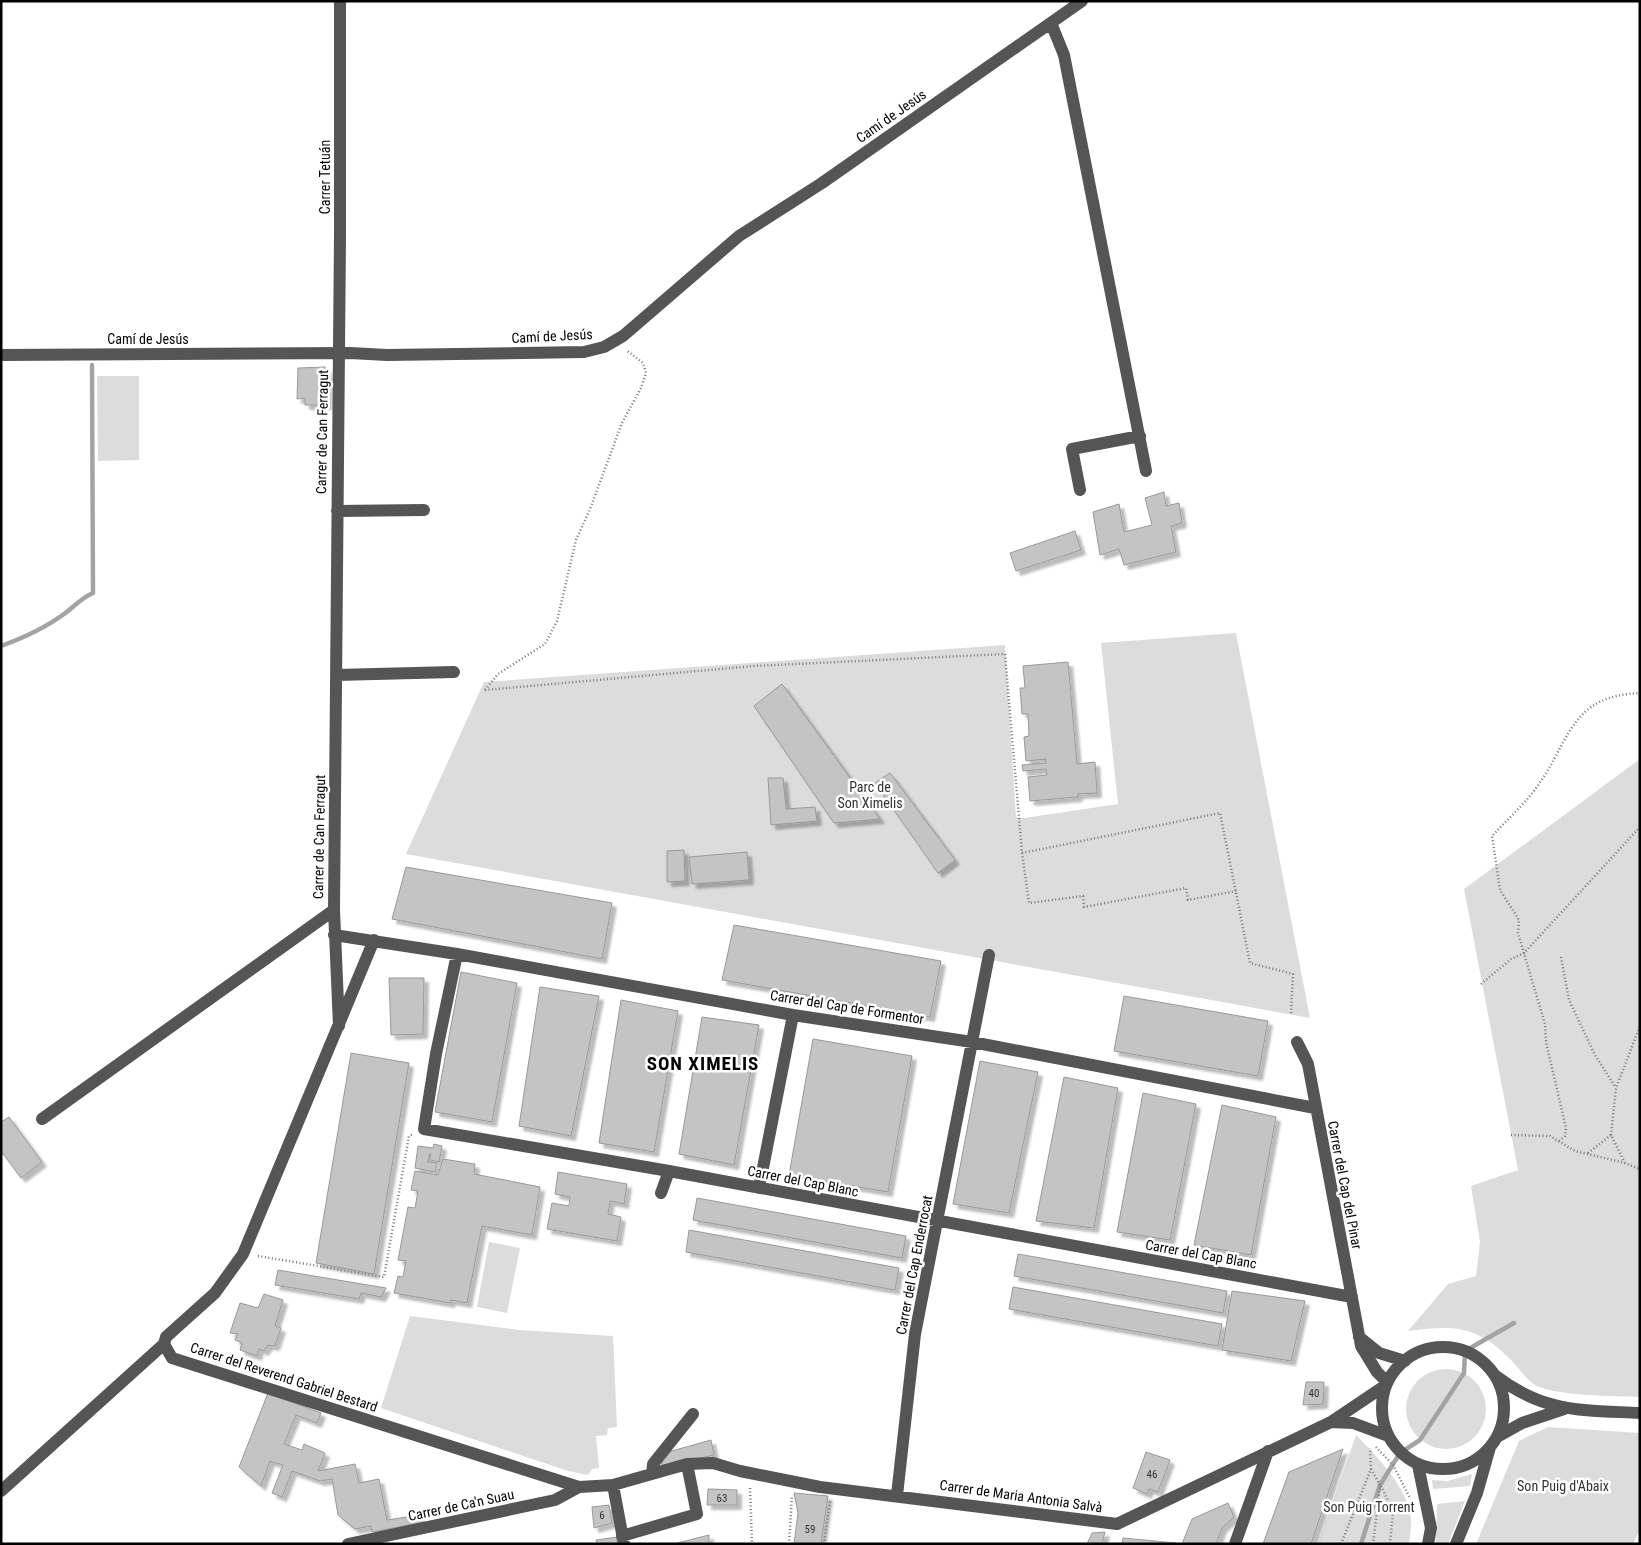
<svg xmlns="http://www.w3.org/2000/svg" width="1641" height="1545" viewBox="0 0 1641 1545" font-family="'Roboto Condensed',sans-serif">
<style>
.green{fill:#dcdcdc}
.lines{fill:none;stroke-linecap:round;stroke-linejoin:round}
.stream{stroke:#a3a3a3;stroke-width:4.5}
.building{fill:#c4c4c4;stroke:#999;filter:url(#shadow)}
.path{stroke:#777;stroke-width:2.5;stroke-dasharray:1 2.5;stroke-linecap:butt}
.minor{stroke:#555;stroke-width:12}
.labels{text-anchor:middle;stroke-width:5;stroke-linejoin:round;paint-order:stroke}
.number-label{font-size:11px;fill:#313131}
.street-label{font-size:14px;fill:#000;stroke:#fff}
.park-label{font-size:14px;fill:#333;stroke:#fff}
.district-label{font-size:19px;font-weight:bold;letter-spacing:1px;fill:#000;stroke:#fff}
</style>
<defs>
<filter id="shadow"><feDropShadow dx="4.5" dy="4.5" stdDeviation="1" flood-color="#0004"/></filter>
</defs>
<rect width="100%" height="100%" fill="#fff"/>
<path class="green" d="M97 376H139V460L98 461Z
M1236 633 1310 1018 406 854 484 682 1005 645 1016 817 1024 818 1118 804 1101 643Z
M1640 759V1397C1614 1396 1559 1396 1537 1386 1528 1382 1519 1368 1512 1361 1477 1325 1455 1325 1408 1331L1448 1284 1476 1276 1480 1242 1471 1186 1518 1170 1464 889Z
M489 1242 520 1248 507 1313 477 1307Z
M410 1316 519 1330 613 1336 617 1427 608 1428 607 1435 596 1436 599 1468 592 1469 588 1475 568 1471 381 1408Z
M1406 1409a40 40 0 1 1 80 0a40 40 0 1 1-80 0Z
M1548 1427 1640 1433V1529L1633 1544H1476L1519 1441Z
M1356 1435C1377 1456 1409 1489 1411 1520 1411 1528 1410 1536 1409 1544H1318Z
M1472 1474 1470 1486 1433 1489 1432 1480 1448 1481Z
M1465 1501 1448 1544H1436L1437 1504Z"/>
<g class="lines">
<path class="stream" d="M1 646C23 638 45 628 64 614 74 607 81 598 93 593L92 365
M1361 1544 1380 1485 1400 1453 1420 1440 1464 1373 1465 1351 1514 1323"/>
</g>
<path class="building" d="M325 367 327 372V405H305V398L297 399 298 368Z
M1164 492 1166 506 1179 503 1182 523 1171 526 1176 552 1124 565 1119 549 1100 555 1093 512 1119 504 1124 532 1152 525 1145 498Z
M1075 531 1081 550 1016 571 1010 553Z
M1068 662 1077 764 1095 762 1097 793 1078 794V797L1030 801 1028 777 1047 775 1046 769 1023 771 1022 765 1046 763V759L1026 761 1024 737 1029 736 1028 714H1022L1020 688H1025L1023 666Z
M782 684 880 819 834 823 754 706Z
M890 773 955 860 938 873 875 783Z
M768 778H783L786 809 815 807 817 821 771 825Z
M684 850 685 881 667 882V851Z
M747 852 749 880 692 884 689 857Z
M406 867 612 903 602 959 392 919Z
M734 925 941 961 930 1017 722 980Z
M461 972 517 983 492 1122 435 1112Z
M389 978H424L423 1034 391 1035Z
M540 987 599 996 571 1136 519 1126Z
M1124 996 1268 1021 1258 1076 1114 1051Z
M621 1000 678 1011 654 1152 599 1143Z
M702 1017 759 1025 734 1165 679 1154Z
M813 1039 912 1056 888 1192 789 1175Z
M351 1053 409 1063 374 1274 316 1263Z
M980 1061 1038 1072 1009 1213 953 1204Z
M1064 1077 1118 1088 1094 1228 1036 1221Z
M1143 1093 1196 1104 1170 1240 1117 1232Z
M1222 1105 1276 1117 1251 1255 1194 1245Z
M9 1117 42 1162 21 1178 1 1151V1122Z
M434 1144 442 1146 439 1162 430 1160V1153L428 1162 437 1163 435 1172 415 1168 418 1146 433 1148Z
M443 1159 475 1164 474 1174 540 1187 532 1235 482 1226 467 1303 451 1300 450 1303 394 1293 398 1276 403 1277 406 1261 398 1260 408 1207 415 1208 418 1191 411 1190 415 1171 438 1175Z
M558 1172 627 1184 624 1204 610 1201 608 1214 621 1217 617 1241 547 1229 552 1203 569 1206 570 1197 555 1194Z
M697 1198 906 1236 902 1258 693 1220Z
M689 1230 899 1268 895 1290 686 1252Z
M1018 1254 1227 1291 1223 1313 1014 1276Z
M278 1270 386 1288 381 1297 361 1293 359 1299 275 1285Z
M1013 1287 1222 1324 1218 1346 1009 1309Z
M1232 1291 1305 1301 1291 1361 1222 1350Z
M264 1294 283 1300 275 1326 281 1328 275 1346 268 1345 264 1351 259 1349 257 1356 240 1350 242 1343 235 1340 238 1334 230 1333 240 1303 258 1308Z
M1306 1382H1324L1323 1404 1303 1405Z
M268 1393 321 1413 317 1423 296 1415 284 1444 302 1450 304 1444 325 1453 318 1471 355 1464 359 1483 379 1479 387 1520 419 1515 420 1523 372 1532 371 1526 355 1529 338 1515 332 1479 320 1481 292 1471 282 1497 272 1493 283 1465 270 1461 261 1486 239 1467Z
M711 1440 714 1455 662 1466 661 1454Z
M1343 1449 1311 1544H1263L1289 1472Z
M1146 1452 1170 1460 1158 1492 1149 1489 1147 1494 1133 1488Z
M708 1489 737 1490V1505H707Z
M794 1493 828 1496 821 1544H794L798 1513Z
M1228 1503 1234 1517 1222 1528 1216 1544H1182L1192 1519Z
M609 1505 612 1523 594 1528 592 1507Z
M1105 1532 1102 1544H1087L1092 1533Z
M709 1535V1544H673Z
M617 1537V1544H597L596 1540Z
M1123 1538 1176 1543 1122 1544Z"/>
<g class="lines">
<path class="path" d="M485 690 754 666 1005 654 1022 853 1029 903 1083 896 1084 907 1186 888 1188 900 1236 891
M485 690 498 674 545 644 557 621 576 540 590 509 622 423 641 388 646 373 643 363 626 350
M1022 853 1220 813 1250 963 1293 974 1291 1014
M1561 957 1569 1000 1595 1055 1616 1088
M1481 984 1511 959 1524 953 1640 827
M1511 1135 1550 1136 1575 1151 1625 1163 1640 1169
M1611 1135 1616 1088 1640 1026
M1559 1141 1565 1136 1566 1128 1546 1042 1545 1024 1518 933 1519 920 1500 890 1492 836C1509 818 1530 799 1543 778 1572 732 1575 696 1640 693
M1588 1153 1611 1135 1625 1163
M258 1256 384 1277 409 1136 413 1134
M1376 1447 1393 1465 1410 1498
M1371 1469 1380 1485 1373 1544
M1381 1486 1393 1511 1390 1544
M750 1488 752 1544
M789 1544 792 1495
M824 1544 830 1501
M1341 1544 1371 1469 1370 1448"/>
<path class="minor" d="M1051 23 1064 55 1146 471
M1 355 350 353 387 355 584 352 604 347 623 336 739 236 822 183 1082 1
M1080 490 1072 449 1140 436
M337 511 424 510
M336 675 454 672
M334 935 457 954 793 1015 972 1042 1315 1108
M457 954 436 1054 424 1129 669 1171 1352 1297
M339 1026 334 910 340 236V1
M1297 1042 1308 1064 1361 1346 1377 1372 1387 1382
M42 1119 334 910
M759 1188 793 1015
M661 1193 669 1171
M1359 1337 1379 1353 1405 1361
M164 1344 172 1358 579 1487 613 1485 687 1464 713 1463 740 1471 820 1487 1117 1524 1331 1422 1386 1385
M1382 1408a61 61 0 1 1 122 0a61 61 0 1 1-122 0Z
M1496 1376C1544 1413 1582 1410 1640 1413
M1331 1422 1353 1423 1388 1436
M1497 1437 1522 1423 1564 1409
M1418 1465 1431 1528 1428 1544
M652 1474 653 1464 693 1414
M613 1485 624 1544
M1 1491 164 1344 166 1337 215 1293 243 1254 374 940
M897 1495 915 1334 989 955
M622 1536 697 1514 687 1464
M348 1544 555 1500 579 1487
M1235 1544 1268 1451
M1456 1544 1477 1493 1490 1447"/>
</g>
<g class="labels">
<g class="number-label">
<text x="1314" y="1397">40</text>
<text x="1152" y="1478">46</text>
<text x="722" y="1502">63</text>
<text x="602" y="1519">6</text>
<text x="810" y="1533">59</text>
</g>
<g class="street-label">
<text transform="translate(891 116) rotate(-35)" y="5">Camí de Jesús</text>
<text transform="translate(325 177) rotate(-90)" y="5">Carrer Tetuán</text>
<text transform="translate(552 336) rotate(-3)" y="5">Camí de Jesús</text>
<text x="148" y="344">Camí de Jesús</text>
<text transform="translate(322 432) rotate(-89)" y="5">Carrer de Can Ferragut</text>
<text transform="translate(319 837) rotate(-89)" y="5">Carrer de Can Ferragut</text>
<text transform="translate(847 1007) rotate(9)" y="5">Carrer del Cap de Formentor</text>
<text transform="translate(803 1181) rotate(11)" y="5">Carrer del Cap Blanc</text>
<text transform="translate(1345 1185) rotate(79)" y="5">Carrer del Cap del Pinar</text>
<text transform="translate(1201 1254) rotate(10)" y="5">Carrer del Cap Blanc</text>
<text transform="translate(914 1265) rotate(-79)" y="5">Carrer del Cap Enderrocat</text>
<text transform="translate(284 1377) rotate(18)" y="5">Carrer del Reverend Gabriel Bestard</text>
<text transform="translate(1021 1496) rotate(8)" y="5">Carrer de Maria Antonia Salvà</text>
<text transform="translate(461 1505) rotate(-12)" y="5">Carrer de Ca'n Suau</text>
</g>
<g class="park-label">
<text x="870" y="792">Parc de<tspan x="870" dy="16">Son Ximelis</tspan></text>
<text x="1563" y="1491">Son Puig d'Abaix</text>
<text x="1369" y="1512">Son Puig Torrent</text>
</g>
<g class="district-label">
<text x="703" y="1070">SON XIMELIS</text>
</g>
</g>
<rect width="1641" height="1545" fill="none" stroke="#000000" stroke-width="5"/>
</svg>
